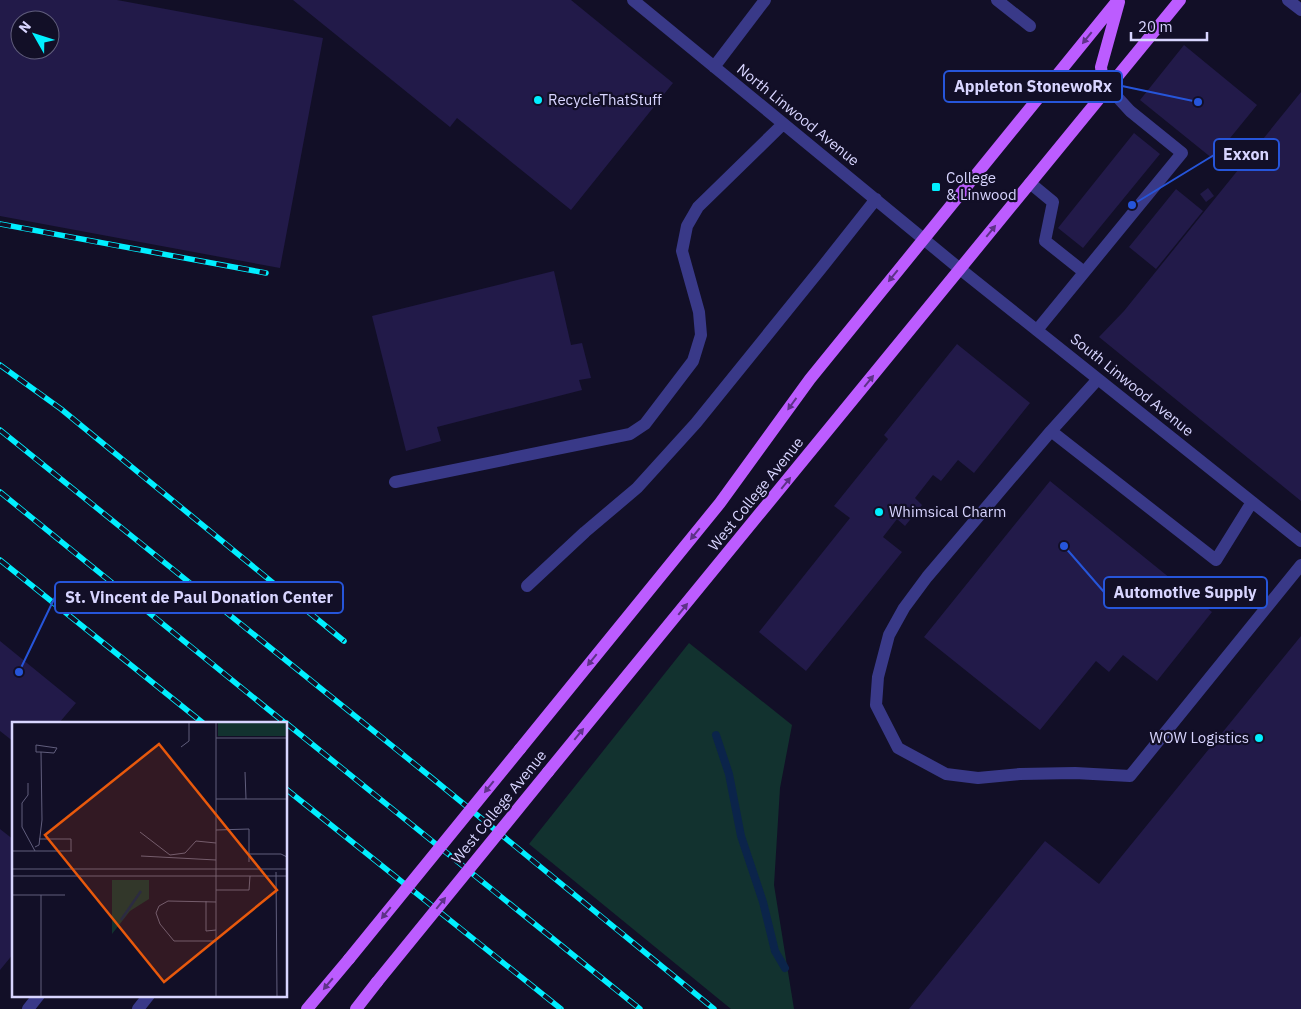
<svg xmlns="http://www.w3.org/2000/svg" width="1301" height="1009" viewBox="0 0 1301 1009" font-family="'IBM Plex Sans',sans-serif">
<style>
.green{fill:#12322f}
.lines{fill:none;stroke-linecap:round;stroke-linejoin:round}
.stream{stroke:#0b244a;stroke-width:8}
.building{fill:#221a49;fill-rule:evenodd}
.minor{stroke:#393988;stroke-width:12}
.major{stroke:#bc5cff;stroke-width:12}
.rail-casing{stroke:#01efff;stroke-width:5.5}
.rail{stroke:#120f27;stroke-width:4;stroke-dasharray:11;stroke-linecap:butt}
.major-bridge{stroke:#bc5cff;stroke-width:12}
.oneway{fill:#5e3288}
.poi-dot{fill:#01efff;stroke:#120f27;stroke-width:2}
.labels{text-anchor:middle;stroke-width:4.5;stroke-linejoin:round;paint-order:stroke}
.poi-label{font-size:15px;fill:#d8d5ff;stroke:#120f27;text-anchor:start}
.street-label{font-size:15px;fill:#d8d5ff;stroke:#120f27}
.inset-river{fill:none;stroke:#0b244a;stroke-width:2.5}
.inset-road{fill:none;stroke:#615e7d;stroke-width:1}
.view{fill:#e8590c;fill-opacity:0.15;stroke:#e8590c;stroke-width:2.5}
.inset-edge{fill:none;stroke:#d8d5ff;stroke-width:2.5}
.leader{fill:none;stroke:#2655da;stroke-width:2}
.callout-dot{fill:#2655da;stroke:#120f27;stroke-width:2}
.callout{fill:#120f27;stroke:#2655da;stroke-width:2}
.callout-label{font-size:16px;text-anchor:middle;font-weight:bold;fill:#d8d5ff}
</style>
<rect width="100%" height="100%" fill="#120f27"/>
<path class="green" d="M689 643 792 725 780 788 774 885 794 1009H731L529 844Z"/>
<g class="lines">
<path class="stream" d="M716 735 729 774 741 836 763 902 775 951 785 968"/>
</g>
<path class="building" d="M0 0H117L323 38 280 268 0 216ZM20 20H50V50H20Z
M293 0H571L673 83 571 210 457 118 450 127Z
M1184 45 1257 105 1213 159 1140 100Z
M1301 92V501L1099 337 1124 311Z
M1134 133 1160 154 1083 248 1058 228Z
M1208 188 1214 196 1206 202 1200 194Z
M1176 189 1203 211 1156 269 1129 247Z
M554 271 571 345 582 343 591 378 579 380 582 390 437 427 441 441 406 451 372 316Z
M957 344 1030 403 974 473 958 460 941 481 933 475 915 498 922 505 905 526 897 519 883 537 902 552 806 671 759 632 850 518 834 506 888 439 884 435Z
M1050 481 1212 612 1157 681 1123 655 1109 672 1096 661 1040 730 924 637Z
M1301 636V1009H909L1045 841 1099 884Z
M0 641 76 703 59 723H14V742L0 731Z
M0 829 14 840V953L0 970Z"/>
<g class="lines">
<path class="minor" d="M633 0 960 269 1301 541
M997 0 1030 26
M1288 0 1301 10
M714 67 765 0
M1030 183 1053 202 1045 241 1084 272
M1037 330 1182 153 1130 111 1109 88
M1098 379 1051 431 927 577 904 608 889 635 878 677 876 705 898 748 946 774 978 778 1020 774 1075 773 1130 776 1301 565
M1051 431 1216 560 1252 502
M395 482 630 434 645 424 693 361 701 335 699 312 682 251 687 226 698 207 783 124
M527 586 585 532 637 488 696 423 823 266 876 199
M28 1009 39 995
M138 1009 149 995"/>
<path class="major" d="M1109 88 1102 75 1101 67 1119 2
M520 749 720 503 810 379 1118 0
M548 772C760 515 970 257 1180 0
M307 1009 349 959
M356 1009 377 982"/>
<defs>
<path id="rail" d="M0 224 266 273
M0 365 61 409 344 641
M0 430 432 778 714 1009
M0 492 285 723
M0 560 203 723
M286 723 640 1009
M286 789 561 1009"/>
</defs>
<use href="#rail" class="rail-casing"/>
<use href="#rail" class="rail"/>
<path class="major-bridge" d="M349 959 520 749
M377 982 548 772"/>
</g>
<defs><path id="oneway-solid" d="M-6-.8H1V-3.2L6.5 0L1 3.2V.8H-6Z" transform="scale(1.25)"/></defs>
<g class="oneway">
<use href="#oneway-solid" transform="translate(1087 38) rotate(129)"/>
<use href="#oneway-solid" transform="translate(991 231) rotate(-51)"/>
<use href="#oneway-solid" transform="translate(893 276) rotate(129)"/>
<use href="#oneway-solid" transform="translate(869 381) rotate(-51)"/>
<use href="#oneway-solid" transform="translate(792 404) rotate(126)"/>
<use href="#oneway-solid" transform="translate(786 483) rotate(-51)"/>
<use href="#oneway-solid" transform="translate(695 534) rotate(129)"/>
<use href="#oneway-solid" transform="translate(683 609) rotate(-51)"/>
<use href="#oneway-solid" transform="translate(592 660) rotate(129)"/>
<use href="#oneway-solid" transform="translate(579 734) rotate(-51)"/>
<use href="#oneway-solid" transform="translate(489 787) rotate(129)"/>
<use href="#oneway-solid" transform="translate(441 903) rotate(-51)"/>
<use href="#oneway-solid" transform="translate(386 913) rotate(129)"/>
<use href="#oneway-solid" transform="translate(328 984) rotate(130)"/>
</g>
<g class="poi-dot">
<circle cx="538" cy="100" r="5"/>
<rect x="931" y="182" width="10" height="10" rx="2.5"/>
<circle cx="879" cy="512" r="5"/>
<circle cx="1259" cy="738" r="5"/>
</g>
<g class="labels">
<g class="poi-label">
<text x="548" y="105">RecycleThatStuff</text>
<text x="946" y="183">College<tspan x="946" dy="17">&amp; Linwood</tspan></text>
<text x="889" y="517">Whimsical Charm</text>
<text x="1249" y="743" text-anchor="end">WOW Logistics</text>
</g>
<g class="street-label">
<text transform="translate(798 115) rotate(39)" y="5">North Linwood Avenue</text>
<text transform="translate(1132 385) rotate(39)" y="5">South Linwood Avenue</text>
<text transform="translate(756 494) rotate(-51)" y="5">West College Avenue</text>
<text transform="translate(499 807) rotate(-51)" y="5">West College Avenue</text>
</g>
</g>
<g transform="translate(12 722)">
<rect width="275" height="275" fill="#120f27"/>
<path d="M206 0H275V14H206ZM100 158H137V177L118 189 100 212Z" fill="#12322f"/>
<path class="inset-river" d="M109 198 129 169"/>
<path class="inset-road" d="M204 0V275M204 16H275M169 25 177 19V0M233 50 234 77M16 61V73L10 81V105L23 129M204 77H275M204 108 237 107V140M128 110 158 133 173 131 184 119 204 121M27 117H59V129M23 125 27 123 30 98 29 30 42 31 45 26 24 23V30H29M0 129H60M237 132H269L275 135M129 134 204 138M0 147H275M264 150 265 275M0 154H275M204 168H237L238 154M0 173H53M29 173V275M194 179V209L204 208M204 180 156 179 147 184 144 191 148 202 162 219H204"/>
<path class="view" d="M147 22 265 168 152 260 33 113Z"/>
<rect width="275" height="275" class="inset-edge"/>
</g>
<path class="leader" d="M1198 102L1122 86M1132 205L1214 155M1064 546L1104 592M19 672L55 597"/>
<g class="callout-dot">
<circle cx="1198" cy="102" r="5"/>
<circle cx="1132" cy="205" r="5"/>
<circle cx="1064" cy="546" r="5"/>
<circle cx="19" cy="672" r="5"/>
</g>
<g class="callout">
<rect x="944" y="71" width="178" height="31" rx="5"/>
<rect x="1214" y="139" width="65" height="31" rx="5"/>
<rect x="1104" y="577" width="163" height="31" rx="5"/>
<rect x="55" y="582" width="288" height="31" rx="5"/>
</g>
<g class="callout-label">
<text x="1033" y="92">Appleton StonewoRx</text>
<text x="1246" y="160">Exxon</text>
<text x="1185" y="598">Automotive Supply</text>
<text x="199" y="603">St. Vincent de Paul Donation Center</text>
</g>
<g transform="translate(35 35) rotate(309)"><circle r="24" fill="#120f27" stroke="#615e7d"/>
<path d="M0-4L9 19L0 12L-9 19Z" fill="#01efff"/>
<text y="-8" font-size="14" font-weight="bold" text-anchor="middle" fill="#d8d5ff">N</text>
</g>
<path d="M1131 32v8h76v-8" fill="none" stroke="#d8d5ff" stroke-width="2.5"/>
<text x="1138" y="32" font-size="15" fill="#d8d5ff" stroke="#120f27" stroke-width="4" paint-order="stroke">20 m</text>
</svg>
